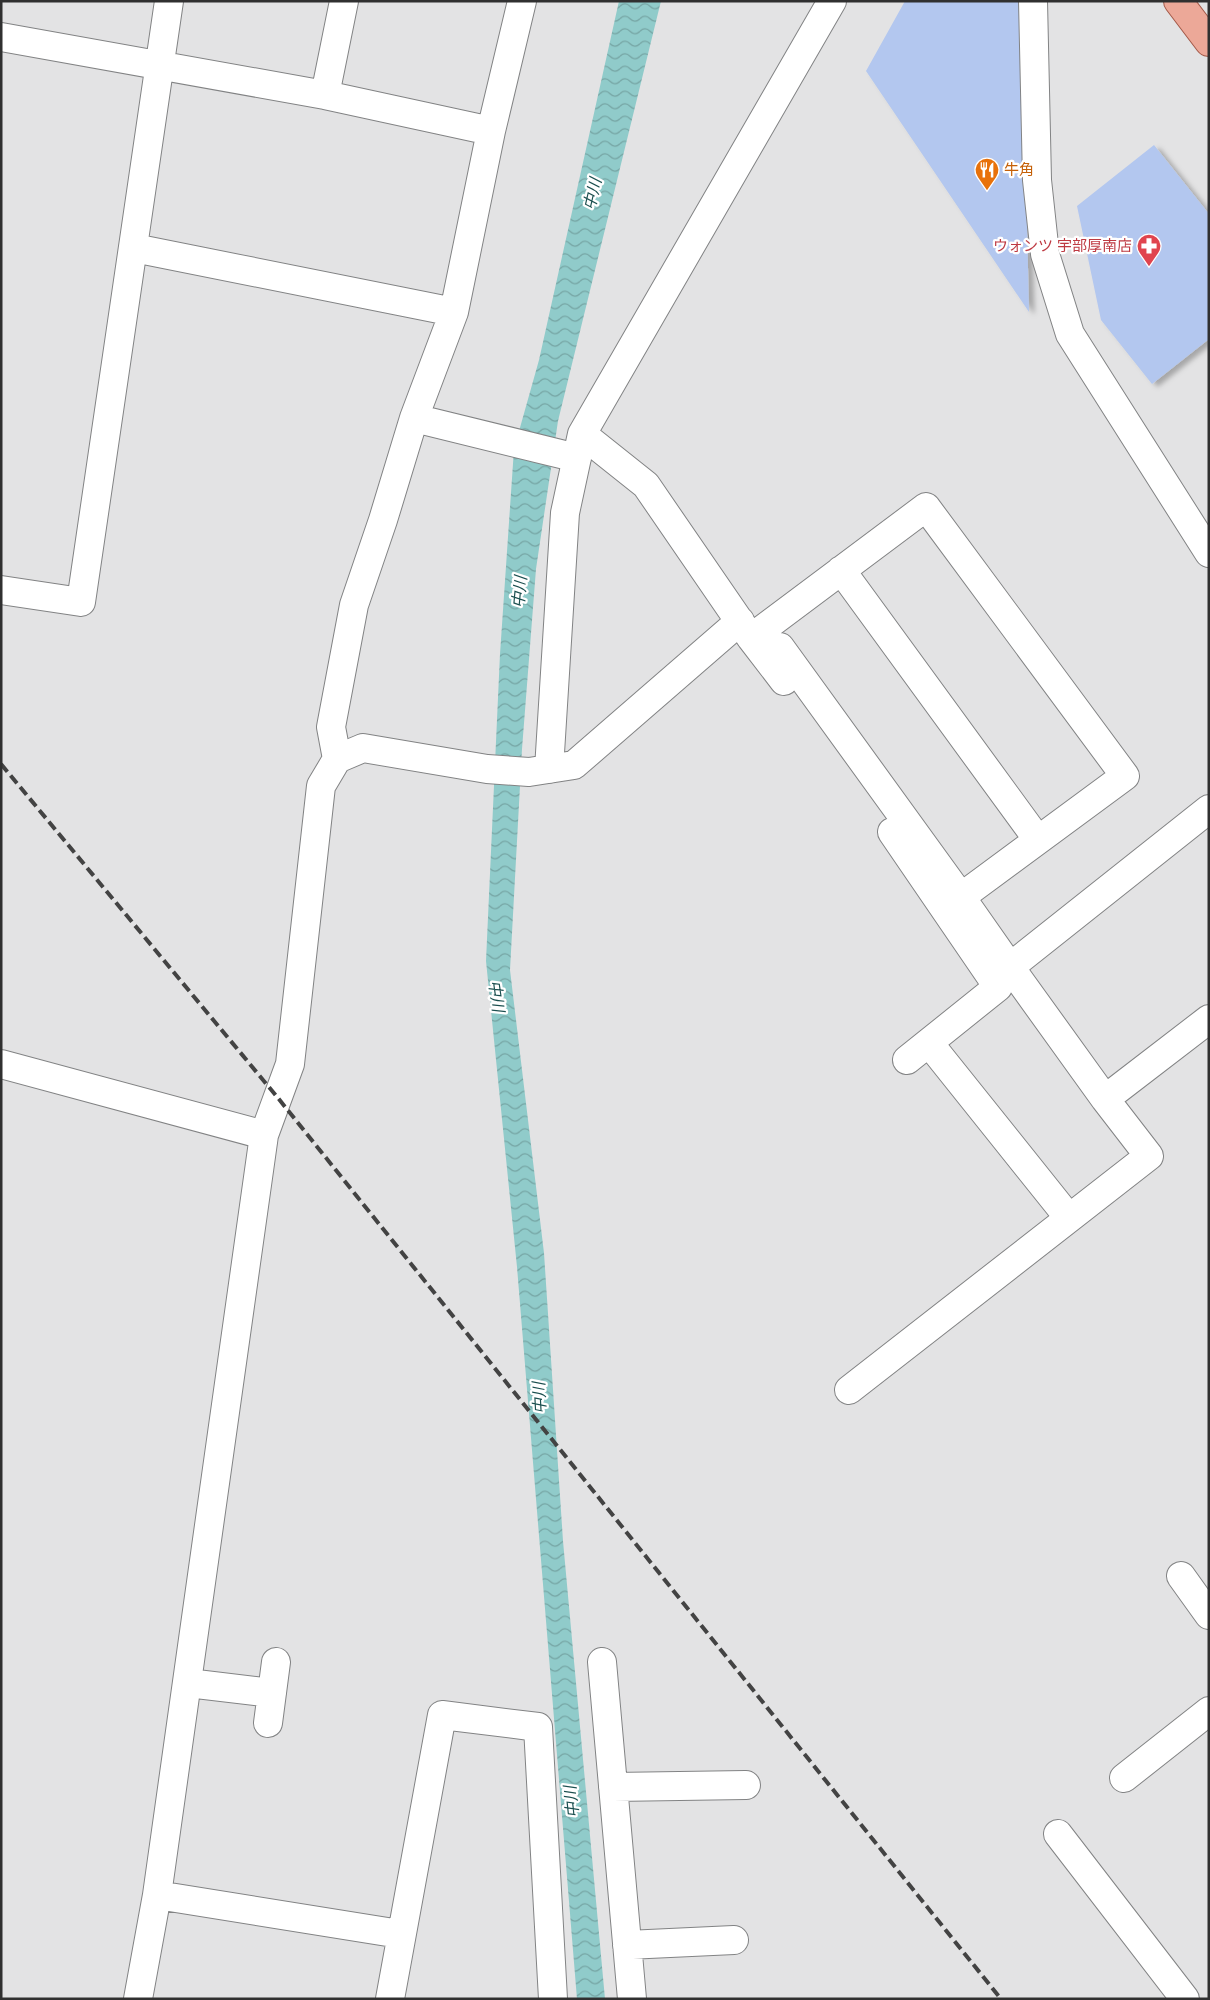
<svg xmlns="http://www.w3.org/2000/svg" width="1210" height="2000" viewBox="0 0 1210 2000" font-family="Quicksand,'Noto Sans JP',sans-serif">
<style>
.water{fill:url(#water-waves)}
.building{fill:#b3c7ef;filter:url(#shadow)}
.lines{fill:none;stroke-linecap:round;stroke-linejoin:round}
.minor-casing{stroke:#828384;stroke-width:30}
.primary-casing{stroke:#a25847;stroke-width:30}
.minor{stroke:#fff;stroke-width:28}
.primary{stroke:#eca898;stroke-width:28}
.rail{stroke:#434343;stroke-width:4;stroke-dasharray:10 5;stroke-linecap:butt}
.labels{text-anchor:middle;stroke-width:4.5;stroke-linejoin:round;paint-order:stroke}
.food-label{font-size:15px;fill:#c56008;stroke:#fff;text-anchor:start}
.health-label{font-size:15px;fill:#be3a42;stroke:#fff;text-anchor:end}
.water-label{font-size:16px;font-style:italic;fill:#1b4f4f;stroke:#fff}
</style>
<defs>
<pattern id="water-waves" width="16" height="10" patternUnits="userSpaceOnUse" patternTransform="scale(1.25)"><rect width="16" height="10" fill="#90cbca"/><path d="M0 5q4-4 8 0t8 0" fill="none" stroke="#76a5a4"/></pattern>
<filter id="shadow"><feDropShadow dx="5.5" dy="3" stdDeviation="2.5" flood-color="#0004"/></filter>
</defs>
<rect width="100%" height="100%" fill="#e3e3e4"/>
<path class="water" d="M619 1H661L558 421 536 569 522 749 510 970 544 1253 563 1541 605 1999H577L517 1267 486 961 500 654 514 449 539 360Z"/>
<path class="building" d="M905 1H1022L1029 312 866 71Z
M1154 145 1209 214V339L1152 384 1101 320 1077 206Z"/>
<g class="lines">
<defs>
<path id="minor" d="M1033 1 1037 180 1045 254 1070 334 1209 553
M1 37 325 95 491 131
M325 95 344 1
M134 248 454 312 491 131 522 1
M414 418 577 458
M582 434 646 485 751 638 784 681
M841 570 1038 840
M1 590 81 602 169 1
M751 638 926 507 1125 776 961 897
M780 647 961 897 1010 967 1105 1099 1149 1156 849 1390
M337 759 331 727 354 605 383 520 414 418 454 312
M549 769 565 513 582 434 832 1
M892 832 998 987 907 1060
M1010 967 1209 809
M929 1043 1069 1218
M1 1064 264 1135
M1105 1099 1209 1019
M1181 1576 1209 1615
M602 1662 632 1999
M188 1683 272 1693
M268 1723 276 1662
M1124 1778 1209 1711
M613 1787 746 1785
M1058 1834 1185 1999
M157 1895 400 1934
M627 1945 734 1940
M138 1999 157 1895 264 1135 290 1064 321 786 337 759 363 748 487 769 529 772 574 765 740 621
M390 1999 442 1715 538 1727 553 1999"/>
<path id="primary" d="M1178 1 1209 42"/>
</defs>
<use href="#minor" class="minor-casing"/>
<use href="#primary" class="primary-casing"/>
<use href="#minor" class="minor"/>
<use href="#primary" class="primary"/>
<path class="rail" d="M1 764 278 1098 1001 1999"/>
</g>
<defs>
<symbol id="restaurant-pin" viewBox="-11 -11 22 30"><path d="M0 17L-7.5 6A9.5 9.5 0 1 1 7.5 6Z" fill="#e8710a" stroke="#fff"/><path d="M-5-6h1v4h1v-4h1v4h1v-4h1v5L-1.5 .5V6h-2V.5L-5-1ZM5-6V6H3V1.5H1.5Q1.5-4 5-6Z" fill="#fff"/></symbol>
<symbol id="pharmacy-pin" viewBox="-11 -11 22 30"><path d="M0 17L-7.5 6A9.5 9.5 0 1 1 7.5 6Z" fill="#e0444e" stroke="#fff"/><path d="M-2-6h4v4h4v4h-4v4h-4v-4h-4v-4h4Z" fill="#fff"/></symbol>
</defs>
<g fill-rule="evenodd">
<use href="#restaurant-pin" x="973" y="156" width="28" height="38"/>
<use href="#pharmacy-pin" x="1135" y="232" width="28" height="38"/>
</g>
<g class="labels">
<g class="food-label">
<text x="1004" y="175">牛角</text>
</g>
<g class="health-label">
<text x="1132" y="251">ウォンツ 宇部厚南店</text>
</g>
<g class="water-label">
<text transform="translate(592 194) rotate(-77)" y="6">中川</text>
<text transform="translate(519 592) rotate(-85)" y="6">中川</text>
<text transform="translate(497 996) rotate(82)" y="6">中川</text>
<text transform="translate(539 1398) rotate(-93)" y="6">中川</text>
<text transform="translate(571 1802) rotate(-96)" y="6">中川</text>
</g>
</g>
<rect width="1210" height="2000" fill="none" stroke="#303030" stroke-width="5"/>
</svg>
